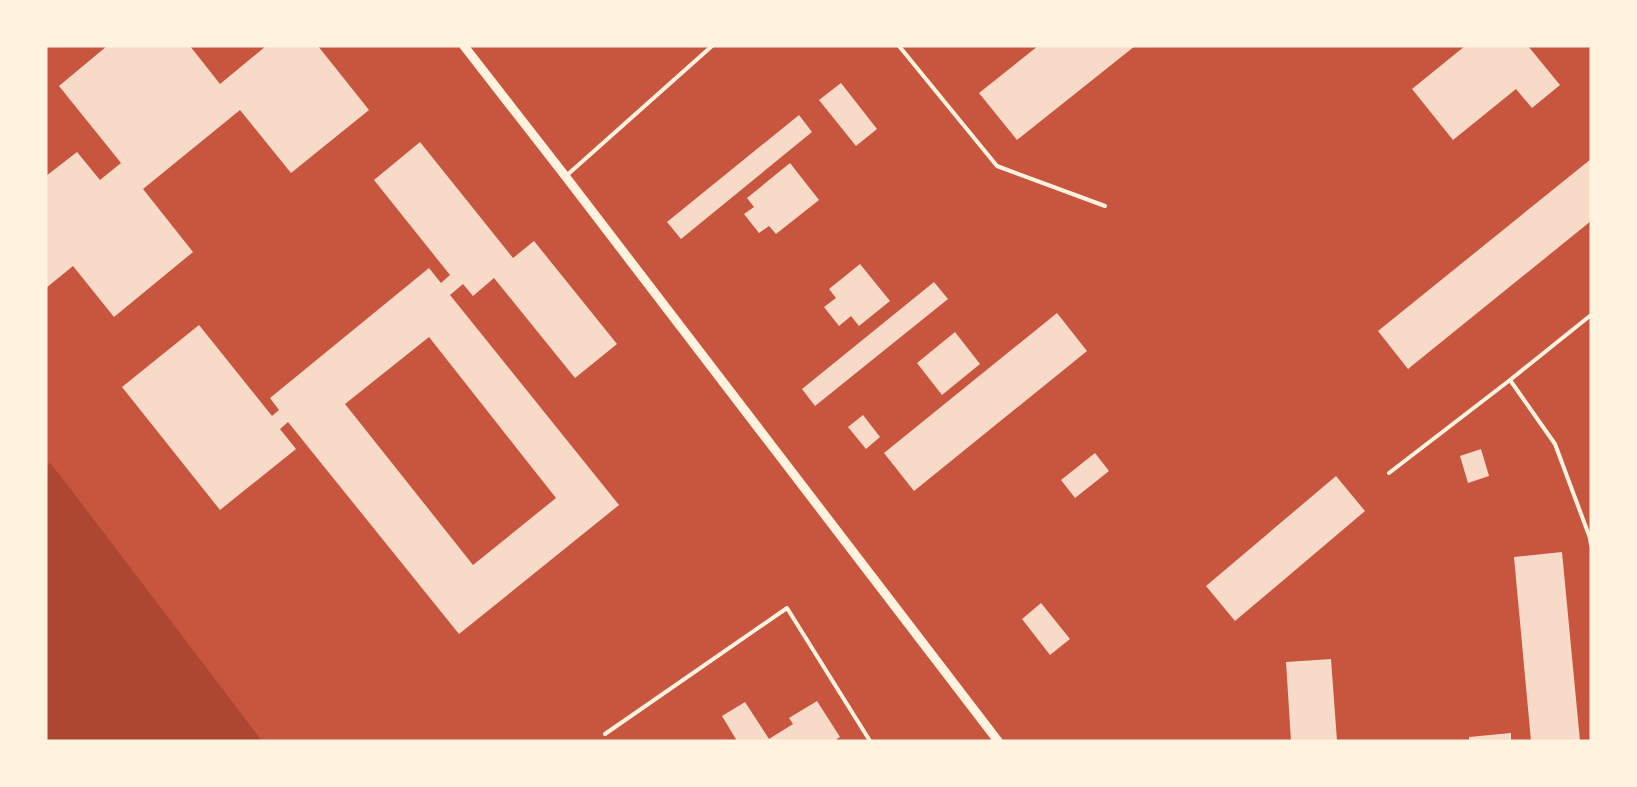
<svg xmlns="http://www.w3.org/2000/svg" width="1637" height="787" viewBox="0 0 1637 787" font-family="Roboto,sans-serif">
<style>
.green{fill:#ae4732}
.building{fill:#f7dbc8;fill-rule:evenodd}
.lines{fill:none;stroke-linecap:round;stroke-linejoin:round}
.service{stroke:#fff3e0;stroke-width:4}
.tertiary{stroke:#fff3e0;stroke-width:9}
</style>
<rect width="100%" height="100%" fill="#c8553d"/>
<path class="green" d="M50 463 63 479 262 741H46V465Z"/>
<path class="building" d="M107 46H190L220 84 266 46H318L369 110 291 173 240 110 143 189 193 252 114 317 73 266 46 288V176L77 152 100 180 121 163 59 86Z
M1038 46H1135L1017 140 979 93Z
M1465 46H1528L1560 85 1532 108 1516 89 1453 140 1412 89Z
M841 83 877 129 856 146 819 100Z
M799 115 812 132 681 239 667 222Z
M420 142 513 258 534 241 617 344 575 378 494 278 473 296 463 284 450 295 619 505 459 634 288 422 280 429 296 449 220 510 122 387 199 325 272 416 279 410 270 398 429 268 441 283 450 275 374 180ZM429 337 556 498 473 565 345 404Z
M1591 159V221L1408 369 1378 331Z
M790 163 819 200 776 234 769 226 759 233 744 214 754 207 747 198Z
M860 264 890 301 859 326 851 316 839 326 824 307 836 298 829 289Z
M934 282 948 299 815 406 802 389Z
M1057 313 1087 351 914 491 884 453Z
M955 332 980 364 942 395 917 363Z
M863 415 880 437 866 449 848 427Z
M1481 449 1489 476 1468 483 1460 456Z
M1095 453 1109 471 1075 498 1061 480Z
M1336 476 1365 511 1235 621 1206 586Z
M1562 552 1580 741H1531L1514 557Z
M1041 603 1070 639 1050 655 1022 619Z
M1331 659 1337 741H1291L1286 662Z
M817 701 840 737 834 741H737L722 716 745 702 769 739 793 724 789 718Z
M1511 733V741H1469V737Z"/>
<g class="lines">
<path class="service" d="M899 46 997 166 1105 206
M566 176 712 46
M1591 315 1510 380 1555 444 1590 538 1591 545
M1389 473 1510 380
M605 734 787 608 870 741"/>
<path class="tertiary" d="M464 46 566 177 998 741"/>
</g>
<rect width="1637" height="787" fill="none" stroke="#fff3e0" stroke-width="95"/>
</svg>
